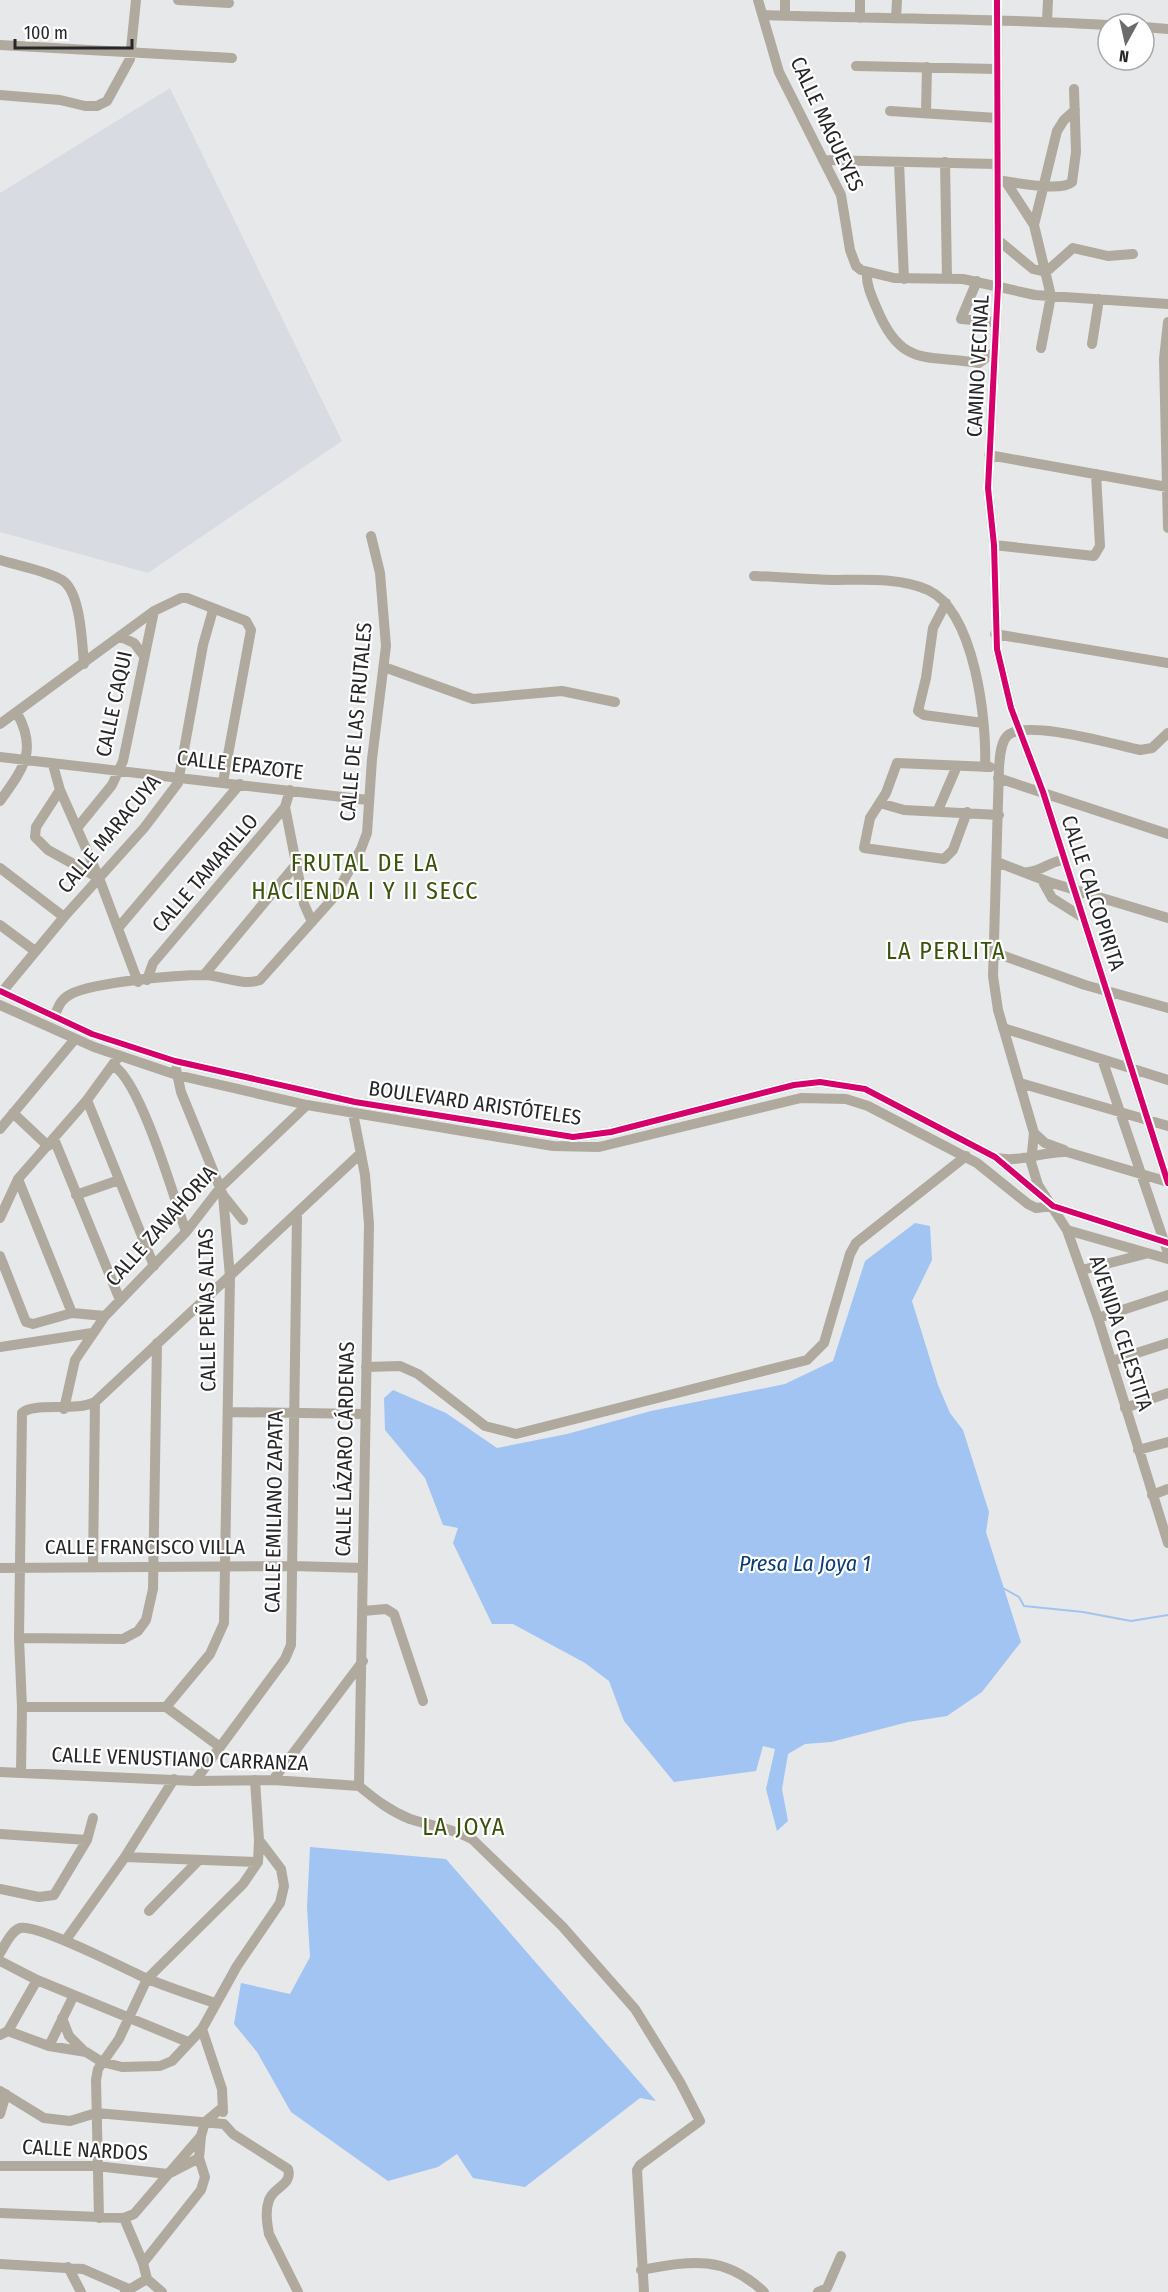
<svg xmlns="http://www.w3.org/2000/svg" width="1168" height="2292" viewBox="0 0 1168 2292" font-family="'Fira Sans Condensed',sans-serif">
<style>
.built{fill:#d9dbe2}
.water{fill:#a1c4f2}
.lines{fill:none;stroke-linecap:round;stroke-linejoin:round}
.stream{stroke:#a1c4f2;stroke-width:2}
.minor{stroke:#b0a99d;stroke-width:10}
.cycleway-casing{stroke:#fff;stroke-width:10}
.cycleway{stroke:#d6006c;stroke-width:6}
.labels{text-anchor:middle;stroke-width:4.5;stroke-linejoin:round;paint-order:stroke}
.street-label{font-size:21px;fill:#272729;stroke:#fff}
.water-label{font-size:22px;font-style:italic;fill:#0c3c75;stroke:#fff}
.quarter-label{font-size:24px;letter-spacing:1.5px;fill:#39530b;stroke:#fff}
</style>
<rect width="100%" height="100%" fill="#e7e8ea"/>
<path class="built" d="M170 88 342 441 148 573 0 532V193Z"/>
<path class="water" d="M915 1223 930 1226 932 1260 912 1301 938 1385 950 1413 963 1430 989 1512 986 1532 1021 1642 982 1692 947 1716 908 1722 831 1742 805 1744 788 1754 782 1789 788 1821 777 1831 766 1789 775 1749 763 1746 756 1771 674 1782 624 1721 609 1681 585 1663 513 1624H492L453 1543 458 1528 443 1525 425 1478 385 1430 384 1398 393 1390 446 1413 497 1448 567 1434 651 1411 785 1384 833 1361 865 1261Z
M310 1847 446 1859 656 2101 640 2098 525 2187 473 2178 457 2154 438 2167 388 2181 291 2112 257 2052 234 2024 241 1983 290 1994 310 1957 307 1907Z"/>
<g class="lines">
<path class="stream" d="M1001 1587 1019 1597 1024 1606 1083 1612 1131 1621 1168 1615"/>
<path class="minor" d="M178 0 229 3
M758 0 779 72 841 195 850 250 856 266 861 270 894 278 963 279 1035 295 1168 304
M997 0 998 286 988 488 994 545 997 649 1011 708 1043 792 1168 1183
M764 15C879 19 993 18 1108 25
M785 16V0
M860 18V0
M896 18 897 0
M1047 21 1048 0
M1144 27 1168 29
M0 45 232 58
M856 66 996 69
M0 95 60 100 85 106H97L107 101 130 59 136 0
M890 111 997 118
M926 112 927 67
M823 160 996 164
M899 162 904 279
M945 162 947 278
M1003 181C1019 183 1061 192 1072 182L1076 152 1074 89
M1006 182 1034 225 1051 296 1041 348
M1034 225 1057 131 1064 120 1075 110
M998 240 1033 269 1046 272 1073 248 1108 256 1133 254
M867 273C866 285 872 297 877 309 902 369 927 354 979 363L993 353
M977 281 961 319 995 322
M1168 322 1164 359 1168 528
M1092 344 1099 299
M989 455 1167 487
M994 545 1094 556 1100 546 1096 474
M0 560C19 566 45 570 62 580 81 592 82 643 84 664
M754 576C780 577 807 579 833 580 863 580 900 577 928 590 975 612 987 721 985 767
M946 603 933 628 926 678 918 711 924 715 983 723
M995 634 1168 663
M121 637 134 643 144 656
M384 667 473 699 562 691 615 702
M0 724 154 611 181 598H187L246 621 251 630 223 782
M1168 733 1152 748 1140 750C1115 745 1025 718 1007 736 1000 744 1000 758 999 767L993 976 998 1010 1034 1133 1031 1162 1038 1185 1067 1230 1098 1318 1168 1543
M0 757 368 800
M53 765 60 790 99 878 138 982
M998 778 1168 834
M60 790 36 827 35 837 48 850 99 878
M0 801C23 769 38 751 17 713
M880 803 904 810 999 815
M285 807 304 904 312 922
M938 810 957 766
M967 812 953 850 944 859 864 848 870 818 886 793 897 763 990 767
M77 828 112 785 123 761 154 611
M997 862 1049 882 1168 918
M0 868 64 917
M1028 872C1042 871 1050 861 1064 860
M1042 880 1052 898 1082 917
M0 925 35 951
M119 927 240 784
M993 952 1085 985 1168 1008
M204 975 298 862
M147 980 153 963 285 807 290 790
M0 991 92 1034 175 1061 355 1102 573 1137 611 1132 794 1085 820 1082 865 1089 995 1157 1053 1206 1168 1243
M2 992 64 917 144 828 178 783 203 645 213 610
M0 1005 94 1047 177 1075 307 1105 553 1146 599 1147 801 1098 846 1099 868 1106 977 1163 1028 1204 1036 1208 1053 1206
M55 1015C59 1005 61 999 71 994 94 982 177 975 205 975 223 976 243 986 260 980L335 896 361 849 367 833 372 759 386 646 380 573 371 536
M1003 1028 1168 1080
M1102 1059 1168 1253
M114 1066C141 1083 174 1197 186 1232
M1020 1083 1168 1126
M87 1100 154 1266
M13 1113 48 1146
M353 1113 365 1175 369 1224 359 1786
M0 1129 75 1039
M1034 1133 1045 1143 1064 1150
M54 1139 120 1300
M997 1158C1020 1163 1043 1151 1067 1152L1168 1182
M18 1179 72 1313
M76 1195 119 1180
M223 1195 243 1220
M0 1218 18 1179 87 1100 119 1056
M1067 1230 1168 1259
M0 1256 26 1322 33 1324 72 1313 105 1316 186 1232 220 1188 307 1105
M1082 1270 1145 1254
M1098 1318 1168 1295
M0 1347 92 1333
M1112 1361 1168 1343
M366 1367 400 1366 418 1374 485 1426 516 1434 807 1360 824 1343 850 1254 856 1243 966 1156
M1125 1408 1168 1393
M64 1409 75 1360 105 1316
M229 1412 365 1414
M1138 1450 1168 1442
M1152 1495 1168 1489
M93 1567 95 1402
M0 1568 293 1566 363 1568
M363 1611 386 1609 394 1614 423 1701
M19 1638 123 1639 138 1631 146 1620 153 1589 157 1343
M22 1707H166
M166 1707 210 1654 224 1623 230 1277 223 1195 181 1092 176 1069
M166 1707 220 1747
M0 1772 195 1781 273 1780 359 1786
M21 1773 22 1707 19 1638 22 1413C33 1402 76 1412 95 1402L361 1153
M273 1780 363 1661
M195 1781 285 1659 291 1645 297 1214
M359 1786C376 1800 390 1811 410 1819 431 1826 452 1828 472 1839L562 1926 635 2009 680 2082 700 2121 640 2165 637 2170 644 2292
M0 1834 87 1840
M125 1857 258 1862
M0 1889 39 1897 54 1895 87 1840 93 1818
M149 1911 198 1861
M65 1941 125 1857 174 1779
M0 1953C5 1945 11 1931 20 1928 38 1924 124 1968 145 1978 168 1987 191 1995 215 2003
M0 1961 37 1980 188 2042
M62 2018 69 2036 85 2052
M202 2029 222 2089 223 2112
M8 2031 37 1980
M0 2035 8 2031 49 2046 86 2052 102 2062 122 2067 160 2066 172 2061 202 2029 237 1966 280 1903 284 1886 281 1869 259 1840
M49 2046 74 1995
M0 2091 44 2118 70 2121 96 2113 224 2124 233 2134 288 2169C293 2185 273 2187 269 2200 265 2211 267 2223 269 2234L298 2292
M0 2114 6 2094
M0 2166H96L168 2174 199 2158 201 2136
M0 2213 124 2218 134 2214 201 2136 205 2122 223 2107
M99 2218 96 2080 98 2069 119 2039 147 1979 243 1884 258 1862 259 1840 255 1780
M124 2218 143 2263
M0 2264 83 2269 129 2289
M68 2267 81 2292
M641 2270C690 2261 724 2254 764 2292
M147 2279 162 2292
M125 2292 147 2279 143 2263 201 2190 205 2177 199 2158
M818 2292 827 2288 841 2256"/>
<defs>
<path id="cycleway" d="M997 0 998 286 988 488 994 545 997 649 1011 708 1043 792 1168 1183
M0 991 92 1034 175 1061 355 1102 573 1137 611 1132 794 1085 820 1082 865 1089 995 1157 1053 1206 1168 1243"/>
</defs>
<use href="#cycleway" class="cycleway-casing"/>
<use href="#cycleway" class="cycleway"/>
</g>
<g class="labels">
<g class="street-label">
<text transform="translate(827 124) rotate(65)" y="7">CALLE MAGUEYES</text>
<text transform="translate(978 366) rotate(-87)" y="7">CAMINO VECINAL</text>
<text transform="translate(114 704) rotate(-78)" y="7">CALLE CAQUI</text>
<text transform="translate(356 722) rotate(-85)" y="7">CALLE DE LAS FRUTALES</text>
<text transform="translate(240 765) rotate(7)" y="7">CALLE EPAZOTE</text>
<text transform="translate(109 834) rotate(-50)" y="7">CALLE MARACUYA</text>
<text transform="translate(205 873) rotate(-49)" y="7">CALLE TAMARILLO</text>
<text transform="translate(1093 893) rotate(72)" y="7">CALLE CALCOPIRITA</text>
<text transform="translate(475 1103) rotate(8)" y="7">BOULEVARD ARISTÓTELES</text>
<text transform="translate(161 1226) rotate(-48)" y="7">CALLE ZANAHORIA</text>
<text transform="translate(207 1310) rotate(-91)" y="7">CALLE PEÑAS ALTAS</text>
<text transform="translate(1121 1333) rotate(72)" y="7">AVENIDA CELESTITA</text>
<text transform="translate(345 1449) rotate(-89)" y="7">CALLE LÁZARO CÁRDENAS</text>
<text transform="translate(274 1512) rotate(-89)" y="7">CALLE EMILIANO ZAPATA</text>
<text x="145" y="1554">CALLE FRANCISCO VILLA</text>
<text transform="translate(180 1759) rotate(2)" y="7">CALLE VENUSTIANO CARRANZA</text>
<text transform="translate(85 2150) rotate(3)" y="7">CALLE NARDOS</text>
</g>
<g class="water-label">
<text x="805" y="1571">Presa La Joya 1</text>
</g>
<g class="quarter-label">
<text x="365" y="871">FRUTAL DE LA<tspan x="365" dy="28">HACIENDA I Y II SECC</tspan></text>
<text x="946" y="959">LA PERLITA</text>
<text x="464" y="1835">LA JOYA</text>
</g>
</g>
<g transform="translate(1126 42) rotate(188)"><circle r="28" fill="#ffffff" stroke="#a9a9a9" stroke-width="1.5"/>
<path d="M0-4.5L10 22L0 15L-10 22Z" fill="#6a6b6d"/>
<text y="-9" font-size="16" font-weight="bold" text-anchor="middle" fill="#272729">N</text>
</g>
<path d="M15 39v9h117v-9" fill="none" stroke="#272729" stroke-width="3"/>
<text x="24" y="39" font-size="18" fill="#272729" stroke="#ffffff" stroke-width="4.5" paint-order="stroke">100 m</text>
</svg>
